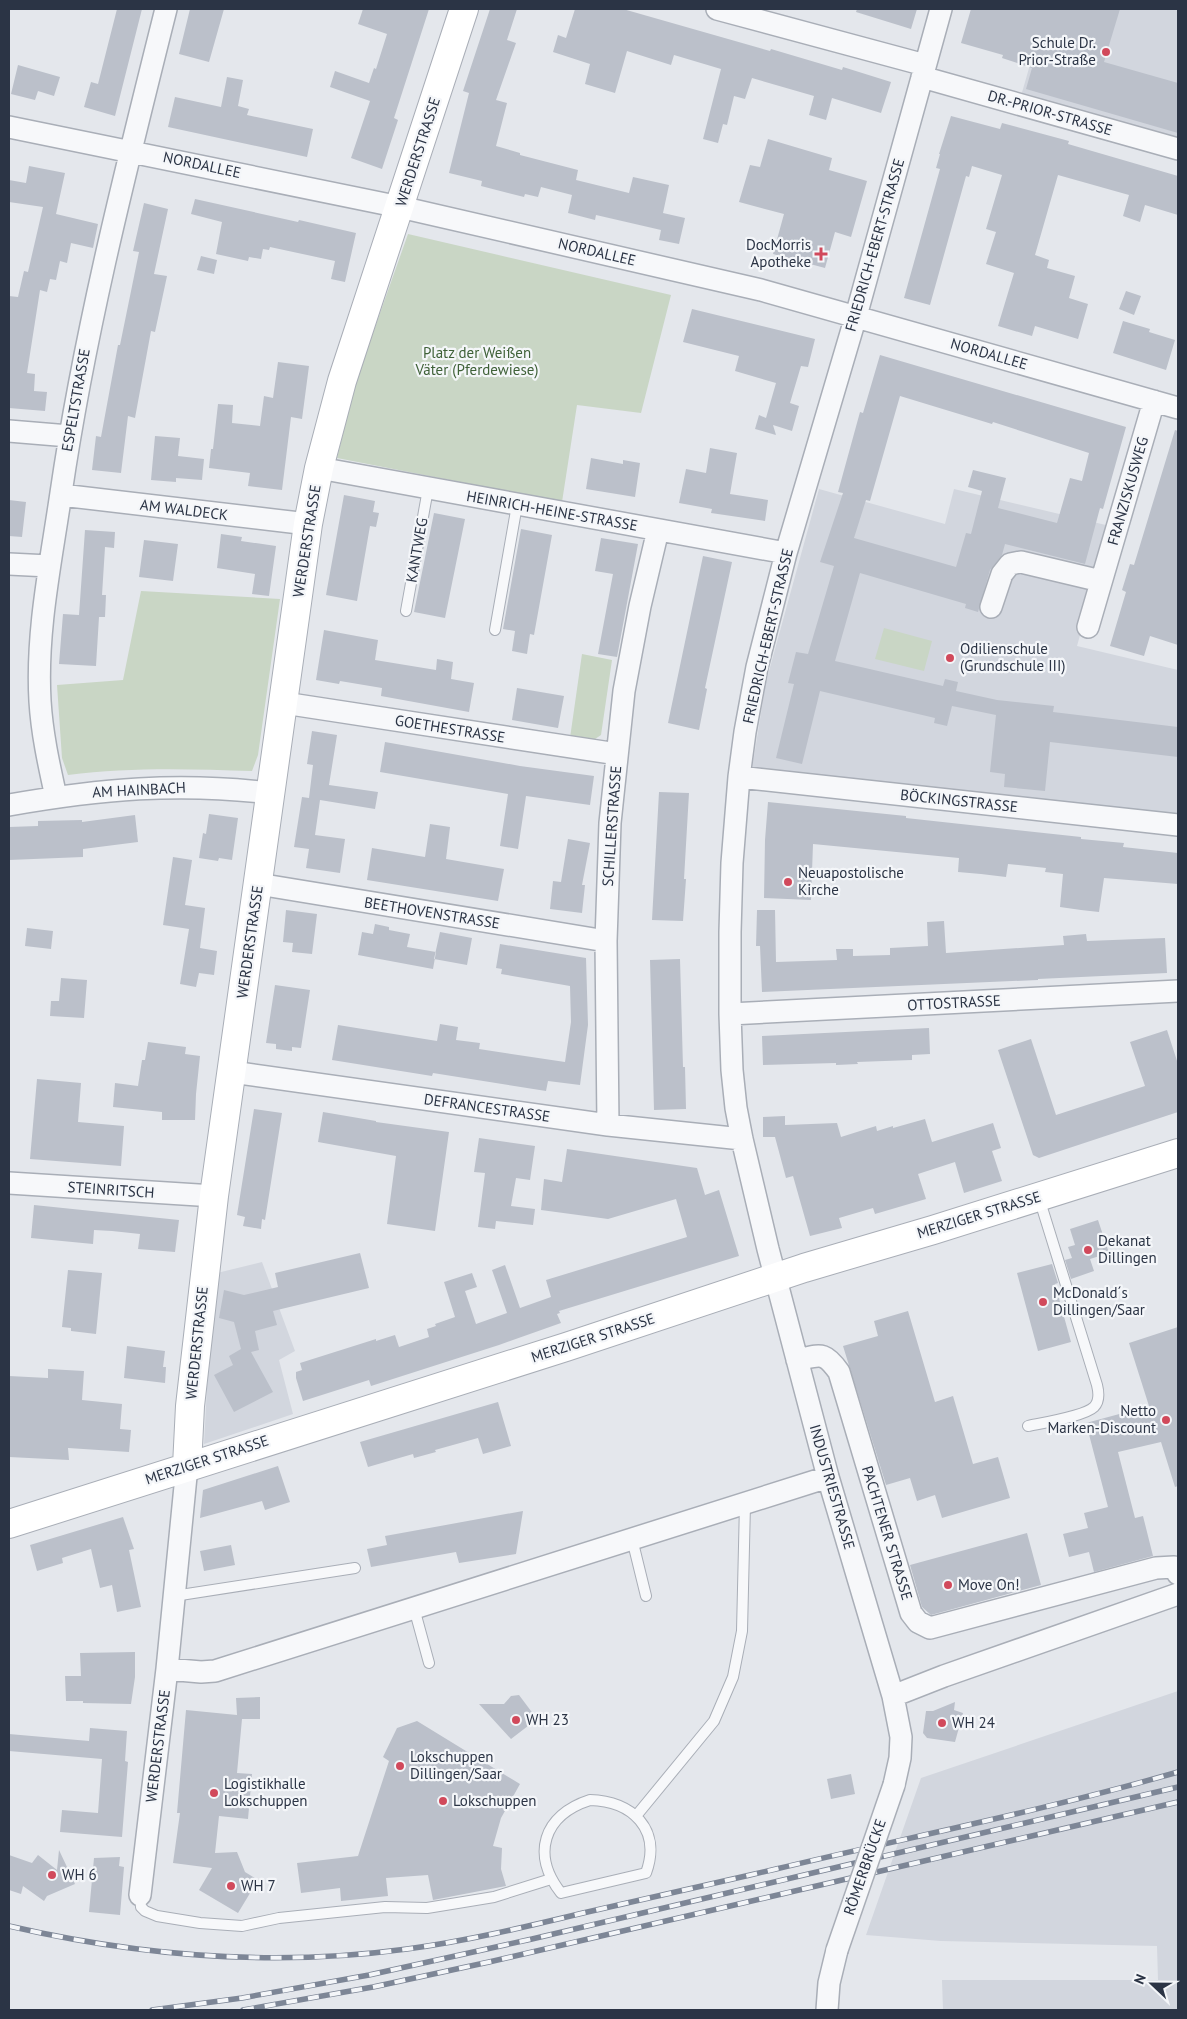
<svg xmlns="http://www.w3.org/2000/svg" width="1187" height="2019" viewBox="0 0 1187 2019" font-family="'PT Sans',sans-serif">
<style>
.built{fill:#d2d6de}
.green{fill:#c9d6c5}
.building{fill:#bbc0ca;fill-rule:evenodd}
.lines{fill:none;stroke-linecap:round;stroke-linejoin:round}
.lane-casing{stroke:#a9aeb7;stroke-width:12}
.street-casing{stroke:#a9aeb7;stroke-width:24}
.secondary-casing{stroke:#a9aeb7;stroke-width:30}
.lane{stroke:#f7f8fa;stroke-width:10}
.street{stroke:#f7f8fa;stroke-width:21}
.secondary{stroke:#fff;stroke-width:28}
.rail-casing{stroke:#7d8696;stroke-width:5.5}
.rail{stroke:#f4f6f9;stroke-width:4;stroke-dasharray:11;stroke-linecap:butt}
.street-bridge-casing{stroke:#a9aeb7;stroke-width:24;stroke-linecap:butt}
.street-bridge{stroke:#f7f8fa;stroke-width:21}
.poi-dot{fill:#d1495b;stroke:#f4f6f9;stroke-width:2}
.labels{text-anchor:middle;stroke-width:4.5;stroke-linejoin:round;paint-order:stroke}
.poi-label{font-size:15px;fill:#2b3445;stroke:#f4f6f9;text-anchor:start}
.street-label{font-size:15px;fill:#2b3445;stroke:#f4f6f9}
.park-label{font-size:15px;fill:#3f6138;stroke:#f4f6f9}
</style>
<rect width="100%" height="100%" fill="#e4e7ec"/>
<path class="built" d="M1046 9H1178V140L1021 96Z
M819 489 945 524 954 489 1110 526 1077 646 1178 670V816L752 769 766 682Z
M262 1262 295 1351 279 1360 293 1414 204 1444 213 1274Z
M1178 1691V2010H943L942 1980H1158L1157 1946 941 1941 866 1935 921 1778Z"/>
<path class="green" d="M408 234 671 295 641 413 577 405 562 502 337 458 356 381Z
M141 591 280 599 258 755 252 771C190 769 129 767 68 775L62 758 57 685 123 680Z
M884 628 932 641 924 671 875 659Z
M582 654 612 660 601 735 592 741 570 738Z"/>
<path class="building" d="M117 9H142L115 116 84 107 91 82 98 84Z
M190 9H224L209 62 179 54Z
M363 9H429L394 118 398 120 382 169 351 158 370 101 330 87 335 71 369 83 374 68 376 69 387 34 358 24Z
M490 9H517L507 40 516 43 496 100 507 103 496 146 520 153V155L578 170 576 180 629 193 633 177 669 185 663 213 685 218 679 244 659 240 661 230 596 215 595 220 568 213 572 195 541 187 538 197 525 194 524 197 481 186 482 181 449 173 469 93 463 91Z
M575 9H623L770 51 771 49 842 70 843 67 891 82 881 113 832 98 826 120 809 115 814 96 752 78 745 99 734 96 727 125 723 124 718 143 703 139 721 69 674 55 671 65 627 51 615 93 585 84 590 64 553 52 558 35 566 38Z
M857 9H917L911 29 856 12Z
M971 9H1120L1104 62 1178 83V133L1026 89 1032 68 1002 58 1003 55 961 43Z
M18 65 60 77 54 96 38 91 35 100 11 94Z
M227 77 243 80 238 106 249 109 247 115 313 129 307 157 168 127 175 97 221 107Z
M951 116 1000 129 1002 123 1069 141 1068 144 1178 176V215L1145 205 1140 222 1123 216 1129 195 1058 175 1035 255 1049 260 1047 268 1075 276 1069 298 1088 304 1078 339 1035 326 1032 336 998 326 1014 273 986 264 996 232 986 229 1002 175 972 166 969 177 966 176 930 305 904 298 940 169 936 168 940 154H939Z
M768 139 832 158 829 170 867 181 851 237 835 232 825 268 773 254 784 214 739 202 750 165 760 167Z
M29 166 65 173 56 214 98 224 93 248 71 243 67 263 60 261 56 280 50 279 47 292 40 290 27 373 35 374 34 391 47 392 45 411 9 408V296L18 297 24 271 28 272 43 207 9 202V180L26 183Z
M195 199 298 222 299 220 356 233 345 282 331 279 335 261 270 247 269 250 263 249 261 259 249 257 248 261 216 254 222 222 191 214Z
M144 203 168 209 154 274 167 276 155 332 151 331 135 418 128 416 121 473 92 470 96 436 101 437 118 345H120L139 252 133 251Z
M201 256 217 260 214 274 197 270Z
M1126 291 1141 296 1134 315 1119 309Z
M692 309 815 339 808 367 801 366 790 403 799 406 792 431 773 425 776 435 755 429 759 415 766 418 776 383 735 371 739 356 683 342Z
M1123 321 1150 329 1149 332 1175 340 1166 370 1113 353Z
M880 355 1126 427 1103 509 1100 508 1085 564 1005 544 1002 555 990 570 978 612 965 608 966 604 860 573 835 661 943 686 945 679 958 682 956 691 997 700 1054 706 1053 712 1178 727V757L1050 742 1045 791 1004 787 1005 774 990 772 996 715 952 706 947 726 934 723 935 718 820 691 802 764 776 758 794 684 788 683 796 652 808 654 834 566 820 562 843 493 838 492 860 412 863 413ZM900 396 992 424 993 422 1089 453 1082 481 1070 478 1057 523 998 508 1006 478 973 470 968 487 982 491 971 534 966 533 956 567 854 538 866 500 870 501Z
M278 362 309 366 302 419 291 417 282 490 248 486 250 473 209 468 211 449H213L218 404 233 405 232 423 260 426 264 396 273 398Z
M1175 430 1178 431V645L1150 636 1144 656 1110 646 1126 592 1122 590 1130 564 1134 565Z
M155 436 180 438 178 456 204 459 202 480 176 478V482L151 480Z
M710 448 737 453 730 494 768 500 765 521 711 513 712 509 679 503 686 469 706 473Z
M591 458 623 464V460L640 463 635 497 586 489Z
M344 495 375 501 373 512 379 513 376 527 370 526 357 601 326 595Z
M9 500 26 502 22 537 9 536Z
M434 513 465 519 445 618 414 612Z
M521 529 552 535 534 635 530 634 527 654 512 651 515 631 503 629Z
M85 530 115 532 114 548 105 547 102 595H106L105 617H99L96 666 59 664 63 614 79 615Z
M221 534 242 537 241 541 276 546 269 596 252 594 255 574 217 568Z
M601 538 638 544 617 657 598 654 613 574 595 571Z
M144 540 178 544 173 581 139 577Z
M703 556 732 562 705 688 707 689 699 730 668 723Z
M324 630 378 640 375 660 436 670 437 659 453 662 451 679 474 683 469 712 381 696 382 688 340 681 339 684 316 680Z
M517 688 564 696 558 728 512 720Z
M312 731 337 735 329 785 378 792 375 809 320 800 315 835 345 839 340 873 306 868 309 849 294 847 302 797 309 798 313 765 307 764Z
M385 742 520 766 594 776 590 805 526 796 518 849 500 846 508 794 380 772Z
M659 792 689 793 684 879H686L683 921 652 920Z
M768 802 906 816V818L1081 837V839L1124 843 1123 847 1178 853V884L1104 878 1099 912 1081 910 1060 907 1063 874 1045 872 1046 868 1008 864 1006 877 981 874 958 872 959 858 813 844 811 900 764 898 765 840Z
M209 814 238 818 232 860 219 858 218 861 199 858 203 833 206 834Z
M135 815 138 842 83 849V857L9 860V827L38 826V821L82 820V822Z
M430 824 450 827 446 859 504 869 498 901 367 880 372 848 425 857Z
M568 839 590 843 582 885H585L582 913 550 909 553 881 561 882Z
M173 857 192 860 185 905 205 908 200 948 217 951 214 975 199 973 196 987 180 984 189 929 163 925Z
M286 910 317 914 312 954 292 952 293 943 283 942Z
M757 910H775L776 962 837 960 836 949H853V956L890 955V948L928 946 927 922 944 921 946 953 1064 945 1063 936 1086 934 1087 941 1165 938 1167 973 1038 979V980L762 992 760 946H756Z
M375 924 389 927V930L410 934 407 947 436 952 433 969 358 955 362 932 373 934Z
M27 928 53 931 51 949 25 946Z
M440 932 472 938 467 965 434 959Z
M500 944 586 958 588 1025 580 1085 548 1081 546 1091 433 1073 432 1076 332 1060 338 1025 437 1041 440 1024 458 1027 456 1040 480 1043 479 1049 565 1062 571 1022 570 986 501 974 502 969 496 968Z
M680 959 683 1067H685L686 1109 654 1110 650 960Z
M61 978 87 980 84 1018 50 1016 51 1001H59Z
M275 985 310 990 301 1048 292 1047V1051L276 1049V1044L266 1043Z
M929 1028 930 1054 912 1055V1060L857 1062 858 1064 836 1065V1063L763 1065 762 1036Z
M1167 1030 1178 1064V1112L1039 1158 1033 1155 998 1050 1031 1039 1056 1115 1145 1086 1130 1042Z
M148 1042 186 1047 185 1054 200 1056 196 1094 195 1120H162V1112L113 1107 115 1083 138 1086 142 1060H145Z
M37 1079 81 1083 78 1122 124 1126 121 1166 30 1159Z
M254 1109 282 1113 265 1220 262 1219 261 1229 243 1226 245 1217 237 1215Z
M323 1112 376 1121V1122L449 1132 435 1231 387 1224 396 1156 318 1142Z
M785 1116V1125L837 1123 841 1137 876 1126 877 1131 893 1126V1128L925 1119 932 1142 993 1123 1001 1148 992 1151 1002 1181 964 1193 955 1162 918 1174 926 1199 875 1214 873 1208 839 1218 842 1228 810 1236 793 1176 786 1178 775 1137H763V1117Z
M479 1138 535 1146 530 1180 516 1178 511 1206 535 1209 533 1225 496 1221 495 1229 478 1227 485 1173 474 1172Z
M567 1149 697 1168 705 1195 719 1190 739 1256 559 1311 560 1313 557 1314 561 1323 499 1345 371 1386 369 1380 303 1401 296 1378V1372L302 1370 300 1363 376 1339V1341L395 1335 399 1347 429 1337 427 1329 436 1326 435 1324 455 1317 444 1282 472 1273 477 1287 465 1291 476 1324 507 1313 492 1270 505 1265 520 1308 551 1297 546 1280 687 1237 676 1199 608 1219 541 1210 544 1179 562 1182Z
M34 1205 179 1220 175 1252 138 1249 140 1234 112 1231 94 1230 93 1244 31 1238Z
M1098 1220 1109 1253 1090 1259 1094 1271 1071 1279 1065 1260 1072 1258 1068 1247 1075 1245 1070 1229Z
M360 1253 369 1288 273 1311 277 1325 255 1331 259 1350 251 1352 273 1392 234 1412 214 1375 233 1365 229 1356 241 1349 234 1322 219 1318 224 1290 244 1295 278 1287 275 1273Z
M1052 1264 1058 1283 1055 1284 1071 1342 1038 1351 1017 1273Z
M68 1270 102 1273 96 1334 71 1331V1328L62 1327Z
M908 1311 935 1402 953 1396 973 1464 998 1457 1010 1498 942 1518 935 1495 917 1501 910 1478 886 1485 843 1346 878 1336 874 1321Z
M1178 1327V1486L1175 1487 1161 1442 1118 1452 1135 1518 1143 1516 1153 1556 1094 1572 1089 1552 1069 1557 1063 1534 1088 1528 1084 1513 1108 1507 1086 1423 1149 1406 1129 1343Z
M127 1346 165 1351 163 1367H166L165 1383 124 1378Z
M48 1369 84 1371 82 1400 122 1404 120 1429 131 1430 129 1452 68 1448 69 1460 9 1457V1376L48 1378Z
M498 1402 511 1446 483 1454 478 1438 435 1450 436 1452 414 1458 413 1454 368 1467 360 1442Z
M278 1466 290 1502 265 1510 262 1501 200 1518 203 1490Z
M523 1511 516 1554 459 1563 456 1552 371 1567 367 1549 387 1545 385 1536Z
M123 1517 134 1549 129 1550 141 1607 117 1612 112 1585 100 1588 91 1549 62 1558 63 1563 37 1571 30 1545Z
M1027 1533 1041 1585 931 1615 922 1607 910 1565Z
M231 1545 235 1565 204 1571 200 1551Z
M135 1652V1677L131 1704 83 1703V1701H66L65 1676H81L80 1653Z
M519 1695 537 1719 511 1739 479 1704H504L511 1696Z
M260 1697V1719H242L237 1773 252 1774 248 1819 219 1816 215 1853 237 1852 245 1872 258 1880 238 1913 199 1890 212 1868 173 1863 180 1813H177L186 1710 237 1715 236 1698Z
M955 1702 954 1710 963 1713 955 1742 927 1738 923 1733 926 1711H933Z
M417 1721 520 1784 501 1818 493 1846 502 1848 501 1869 506 1886 433 1900 428 1875 386 1878 388 1896 341 1901 340 1888 301 1893 297 1863 358 1856 389 1761 383 1757 397 1728Z
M90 1728 127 1731 125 1761 128 1762 122 1837 60 1832 62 1810 98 1813 102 1759 9 1751V1734L89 1741Z
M851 1774 855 1794 831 1799 827 1779Z
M59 1850 75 1884 47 1896 44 1901 23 1886 21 1894 9 1890V1855L32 1863 38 1855 57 1870Z
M120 1857 119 1866 124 1867 120 1915 89 1912 94 1858Z"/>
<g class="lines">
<defs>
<path id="lane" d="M406 611 428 489
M495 630 517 505
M1028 1426C1042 1423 1085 1416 1094 1407 1100 1401 1099 1393 1097 1385L1039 1198
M632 1539 646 1596
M174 1596 355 1568
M414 1608 429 1663
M590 1800C632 1801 662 1829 646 1873L561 1893C531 1855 543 1815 590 1800Z
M636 1816 714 1721 733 1677 742 1631 745 1504
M140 1895 141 1907 145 1911 157 1916 200 1923 242 1926 279 1918 385 1907 427 1908 494 1897 551 1879"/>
<path id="street" d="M717 9 925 65
M922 77 1178 149
M9 127 400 207 761 290 1178 408
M9 431 69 436
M319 468 786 553
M61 495 308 524
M9 564 49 566
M991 607 1002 574 1010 564 1021 562 1101 581
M1088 627 1154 401
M284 703 617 754
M739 777 1178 825
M56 797C49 765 42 734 40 701 36 631 51 562 61 493 85 329 126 169 166 9
M9 805C100 789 178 782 270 793
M258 884 606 941
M730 1014 1178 991
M232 1072 608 1125 742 1139
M608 1125 606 941 610 823 624 691 640 606 658 530
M9 1183 214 1196
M797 1360C821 1355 824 1351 839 1372L911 1613 918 1622 930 1628 1156 1568 1174 1567 1178 1574
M167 1669 201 1672 215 1671 828 1477
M893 1696 944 1676 1178 1594
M894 1785 900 1758 901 1737 893 1696 828 1477 768 1249 742 1139 736 1108 732 1070 730 1014V932L732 863 739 777 745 732 757 667 786 553 856 316 941 9
M140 1895 167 1669 187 1466
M827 2010 829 1983 837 1950"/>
<path id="secondary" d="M187 1466 190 1406 214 1196 308 524 319 468 342 381 464 9
M9 1524 566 1347 804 1268 933 1230 1178 1153"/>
</defs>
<use href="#lane" class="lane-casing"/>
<use href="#street" class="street-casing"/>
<use href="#secondary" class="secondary-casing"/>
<use href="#lane" class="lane"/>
<use href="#street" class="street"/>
<use href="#secondary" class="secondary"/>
<defs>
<path id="rail" d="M9 1926C139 1956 274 1967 407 1949 467 1941 525 1927 583 1913 648 1898 712 1884 776 1869 910 1837 1046 1810 1178 1772
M152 2010 242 1998 369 1975 532 1939 1178 1787
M243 2010 373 1987 489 1962 1178 1802"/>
</defs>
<use href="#rail" class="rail-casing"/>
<use href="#rail" class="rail"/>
<defs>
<path id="street-bridge" d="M837 1950 894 1785"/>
</defs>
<use href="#street-bridge" class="street-bridge-casing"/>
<use href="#street-bridge" class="street-bridge"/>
</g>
<g class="poi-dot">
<circle cx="1106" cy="52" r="5"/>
<path d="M818.5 246.5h5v5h5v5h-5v5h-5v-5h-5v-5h5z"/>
<circle cx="950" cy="658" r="5"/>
<circle cx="788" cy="882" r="5"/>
<circle cx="1088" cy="1250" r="5"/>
<circle cx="1043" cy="1302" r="5"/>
<circle cx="1166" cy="1420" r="5"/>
<circle cx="948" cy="1585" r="5"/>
<circle cx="516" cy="1720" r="5"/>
<circle cx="942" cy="1723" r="5"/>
<circle cx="400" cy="1766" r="5"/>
<circle cx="214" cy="1793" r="5"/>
<circle cx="443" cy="1801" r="5"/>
<circle cx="52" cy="1875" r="5"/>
<circle cx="231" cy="1886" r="5"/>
</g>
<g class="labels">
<g class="poi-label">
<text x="1096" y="48" text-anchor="end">Schule Dr.<tspan x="1096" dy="17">Prior-Straße</tspan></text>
<text x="811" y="250" text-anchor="end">DocMorris<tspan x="811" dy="17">Apotheke</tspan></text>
<text x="960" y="654">Odilienschule<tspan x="960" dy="17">(Grundschule III)</tspan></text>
<text x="798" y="878">Neuapostolische<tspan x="798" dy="17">Kirche</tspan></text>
<text x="1098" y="1246">Dekanat<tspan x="1098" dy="17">Dillingen</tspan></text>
<text x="1053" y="1298">McDonald´s<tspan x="1053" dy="17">Dillingen/Saar</tspan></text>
<text x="1156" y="1416" text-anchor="end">Netto<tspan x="1156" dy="17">Marken-Discount</tspan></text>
<text x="958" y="1590">Move On!</text>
<text x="526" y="1725">WH 23</text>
<text x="952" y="1728">WH 24</text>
<text x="410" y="1762">Lokschuppen<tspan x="410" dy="17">Dillingen/Saar</tspan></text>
<text x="224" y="1789">Logistikhalle<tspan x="224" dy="17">Lokschuppen</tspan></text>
<text x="453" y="1806">Lokschuppen</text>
<text x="62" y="1880">WH 6</text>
<text x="241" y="1891">WH 7</text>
</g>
<g class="street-label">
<text transform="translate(1050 113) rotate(16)" y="5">DR.-PRIOR-STRASSE</text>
<text transform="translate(418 152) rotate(-72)" y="5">WERDERSTRASSE</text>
<text transform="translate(202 165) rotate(12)" y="5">NORDALLEE</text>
<text transform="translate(875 245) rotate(-74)" y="5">FRIEDRICH-EBERT-STRASSE</text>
<text transform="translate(597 252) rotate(13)" y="5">NORDALLEE</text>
<text transform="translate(989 354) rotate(16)" y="5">NORDALLEE</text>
<text transform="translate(76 400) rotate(-80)" y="5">ESPELTSTRASSE</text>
<text transform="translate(1128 491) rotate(-74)" y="5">FRANZISKUSWEG</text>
<text transform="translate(184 510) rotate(7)" y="5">AM WALDECK</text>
<text transform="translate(552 511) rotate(10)" y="5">HEINRICH-HEINE-STRASSE</text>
<text transform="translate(307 541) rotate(-81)" y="5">WERDERSTRASSE</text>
<text transform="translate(417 550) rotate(-80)" y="5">KANTWEG</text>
<text transform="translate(768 636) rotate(-77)" y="5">FRIEDRICH-EBERT-STRASSE</text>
<text transform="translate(450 729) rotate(9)" y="5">GOETHESTRASSE</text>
<text transform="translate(139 790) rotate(-3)" y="5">AM HAINBACH</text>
<text transform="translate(959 801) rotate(6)" y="5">BÖCKINGSTRASSE</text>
<text transform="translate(612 826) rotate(-86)" y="5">SCHILLERSTRASSE</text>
<text transform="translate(432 913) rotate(9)" y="5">BEETHOVENSTRASSE</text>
<text transform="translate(250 942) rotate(-82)" y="5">WERDERSTRASSE</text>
<text transform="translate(954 1003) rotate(-3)" y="5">OTTOSTRASSE</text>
<text transform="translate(487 1108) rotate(8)" y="5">DEFRANCESTRASSE</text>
<text transform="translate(111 1190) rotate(4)" y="5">STEINRITSCH</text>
<text transform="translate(979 1215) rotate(-17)" y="5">MERZIGER STRASSE</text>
<text transform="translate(593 1338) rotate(-18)" y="5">MERZIGER STRASSE</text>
<text transform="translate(197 1343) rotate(-84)" y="5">WERDERSTRASSE</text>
<text transform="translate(207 1460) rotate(-18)" y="5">MERZIGER STRASSE</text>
<text transform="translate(832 1487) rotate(74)" y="5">INDUSTRIESTRASSE</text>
<text transform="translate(887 1533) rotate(73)" y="5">PACHTENER STRASSE</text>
<text transform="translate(158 1746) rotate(-83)" y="5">WERDERSTRASSE</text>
<text transform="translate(865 1867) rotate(-71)" y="5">RÖMERBRÜCKE</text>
</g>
<g class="park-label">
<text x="477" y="358">Platz der Weißen<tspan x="477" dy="17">Väter (Pferdewiese)</tspan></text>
</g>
</g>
<rect width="1187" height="2019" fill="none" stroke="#2b3445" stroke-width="20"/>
<g transform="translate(1152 1984) rotate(292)" stroke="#f4f6f9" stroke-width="4" paint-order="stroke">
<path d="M0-4L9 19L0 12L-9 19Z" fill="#2b3445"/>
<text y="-8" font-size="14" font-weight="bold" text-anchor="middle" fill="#2b3445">N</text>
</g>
</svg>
